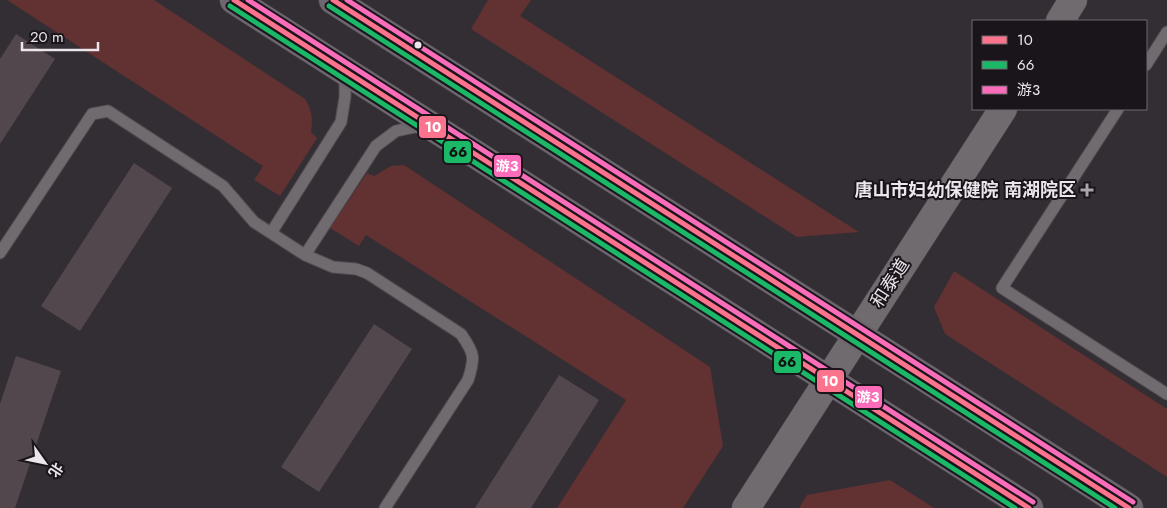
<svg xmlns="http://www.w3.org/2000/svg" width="1167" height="508" viewBox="0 0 1167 508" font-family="Jost,'Noto Sans SC',sans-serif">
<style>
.green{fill:#623132}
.building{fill:#53474e}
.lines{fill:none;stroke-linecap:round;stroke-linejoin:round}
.lane-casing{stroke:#514c51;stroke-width:13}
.secondary-casing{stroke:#514c51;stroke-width:29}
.primary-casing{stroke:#514c51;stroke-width:29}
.lane{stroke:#706b6f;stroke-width:11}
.secondary{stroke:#706b6f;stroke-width:28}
.primary{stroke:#6d6670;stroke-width:28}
.bus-1-casing{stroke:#1a151a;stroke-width:9}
.bus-2-casing{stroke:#1a151a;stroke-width:9}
.bus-3-casing{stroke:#1a151a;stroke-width:9}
.bus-1{stroke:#fc738d;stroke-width:5}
.bus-2{stroke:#1ab867;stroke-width:5}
.bus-3{stroke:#fb6dba;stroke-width:5}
.bus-dot{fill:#ece5eb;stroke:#1a151a;stroke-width:2}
.poi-dot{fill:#aba5ab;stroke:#1a151a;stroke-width:2}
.labels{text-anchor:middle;stroke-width:4;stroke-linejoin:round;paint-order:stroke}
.poi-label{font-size:18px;font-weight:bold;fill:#ece5eb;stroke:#1a151a;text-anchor:end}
.street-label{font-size:18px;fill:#ece5eb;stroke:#1a151a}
.line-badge{stroke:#1a151a;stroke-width:2}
.badge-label{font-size:14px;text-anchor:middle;font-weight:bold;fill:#fff}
.pale-badge-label{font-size:14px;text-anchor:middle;font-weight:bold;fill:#111}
</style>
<rect width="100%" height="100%" fill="#332e33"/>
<path class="green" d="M7 0H154L305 99C312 110 313 119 311 132L317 138 280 196 254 180 263 166Z
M488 0H531L520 16 859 232 797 237 471 29Z
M404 165 710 367 723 446 683 508H557L626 400 366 235 359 246 330 228 367 173 374 176 391 166Z
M954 271 1167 409V477L945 334 934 307Z
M890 480 934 508H799L807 495Z"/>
<path class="building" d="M16 34 55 59 0 144V59Z
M134 163 172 188 80 331 41 306Z
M374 324 412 349 319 492 281 467Z
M16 356 61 371 15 508H0V404Z
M559 375 599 400 531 508H475Z"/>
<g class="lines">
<defs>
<path id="lane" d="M1146 65 1167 32
M1118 109 1002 288 1167 394
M271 233 341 122 345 97V73
M0 253 92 114 108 111 223 186 254 222 305 255 333 267 356 269 367 273 461 334C475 354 475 358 468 380L385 508
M305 255 376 146 396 131 424 125"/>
<path id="secondary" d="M1060 21 1073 0
M746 508 1003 109"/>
<path id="primary" d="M234 0 1029 508
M333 0 1129 508"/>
</defs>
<use href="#lane" class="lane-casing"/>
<use href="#secondary" class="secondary-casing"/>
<use href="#primary" class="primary-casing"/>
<use href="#lane" class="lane"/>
<use href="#secondary" class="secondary"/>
<use href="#primary" class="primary"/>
<defs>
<path id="bus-1" d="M234 0 1029 508
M333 0 1129 508"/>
<path id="bus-2" d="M230 6 1015 508
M329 6 1115 508"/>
<path id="bus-3" d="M248 0 1033 502
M347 0 1133 502"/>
</defs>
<use href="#bus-1" class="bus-1-casing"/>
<use href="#bus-2" class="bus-2-casing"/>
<use href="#bus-3" class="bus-3-casing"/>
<use href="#bus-1" class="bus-1"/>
<use href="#bus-2" class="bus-2"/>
<use href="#bus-3" class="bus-3"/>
</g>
<circle class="bus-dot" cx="418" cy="45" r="4.5"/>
<path class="poi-dot" d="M1084.5 182.5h5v5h5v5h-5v5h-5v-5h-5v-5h5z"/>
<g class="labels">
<g class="poi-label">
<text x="1076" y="196">唐山市妇幼保健院 南湖院区</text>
</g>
<g class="street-label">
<text transform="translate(890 283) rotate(-57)" y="6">和泰道</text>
</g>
</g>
<g class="line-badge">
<rect x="418" y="115" width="29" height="24" rx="5" fill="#fc738d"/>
<rect x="443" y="140" width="29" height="24" rx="5" fill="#1ab867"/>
<rect x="493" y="154" width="29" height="24" rx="5" fill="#fb6dba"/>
<rect x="773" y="350" width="29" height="24" rx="5" fill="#1ab867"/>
<rect x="816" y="369" width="29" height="24" rx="5" fill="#fc738d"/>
<rect x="854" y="385" width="29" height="24" rx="5" fill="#fb6dba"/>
</g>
<g class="badge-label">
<text x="433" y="132">10</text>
<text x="507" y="171">游3</text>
<text x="830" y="386">10</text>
<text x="868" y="402">游3</text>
</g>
<g class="pale-badge-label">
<text x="458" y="157">66</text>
<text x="787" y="367">66</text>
</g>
<rect x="972" y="20" width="175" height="90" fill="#1a151a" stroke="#6e686e"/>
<rect x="982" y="36" width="25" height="8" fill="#fc738d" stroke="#6e686e"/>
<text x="1017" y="45" font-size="15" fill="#ece5eb">10</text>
<rect x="982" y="61" width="25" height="8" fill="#1ab867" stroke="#6e686e"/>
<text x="1017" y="70" font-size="15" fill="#ece5eb">66</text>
<rect x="982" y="86" width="25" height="8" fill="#fb6dba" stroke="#6e686e"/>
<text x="1017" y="95" font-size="15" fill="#ece5eb">游3</text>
<g transform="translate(45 463) rotate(123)" stroke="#1a151a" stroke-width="4" paint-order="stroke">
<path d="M0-4L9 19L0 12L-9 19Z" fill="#ece5eb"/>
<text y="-8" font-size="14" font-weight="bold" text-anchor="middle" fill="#ece5eb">北</text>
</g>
<path d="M22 42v8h76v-8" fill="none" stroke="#ece5eb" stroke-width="2.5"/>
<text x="30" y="42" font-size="15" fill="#ece5eb" stroke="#1a151a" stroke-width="4" paint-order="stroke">20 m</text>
</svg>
